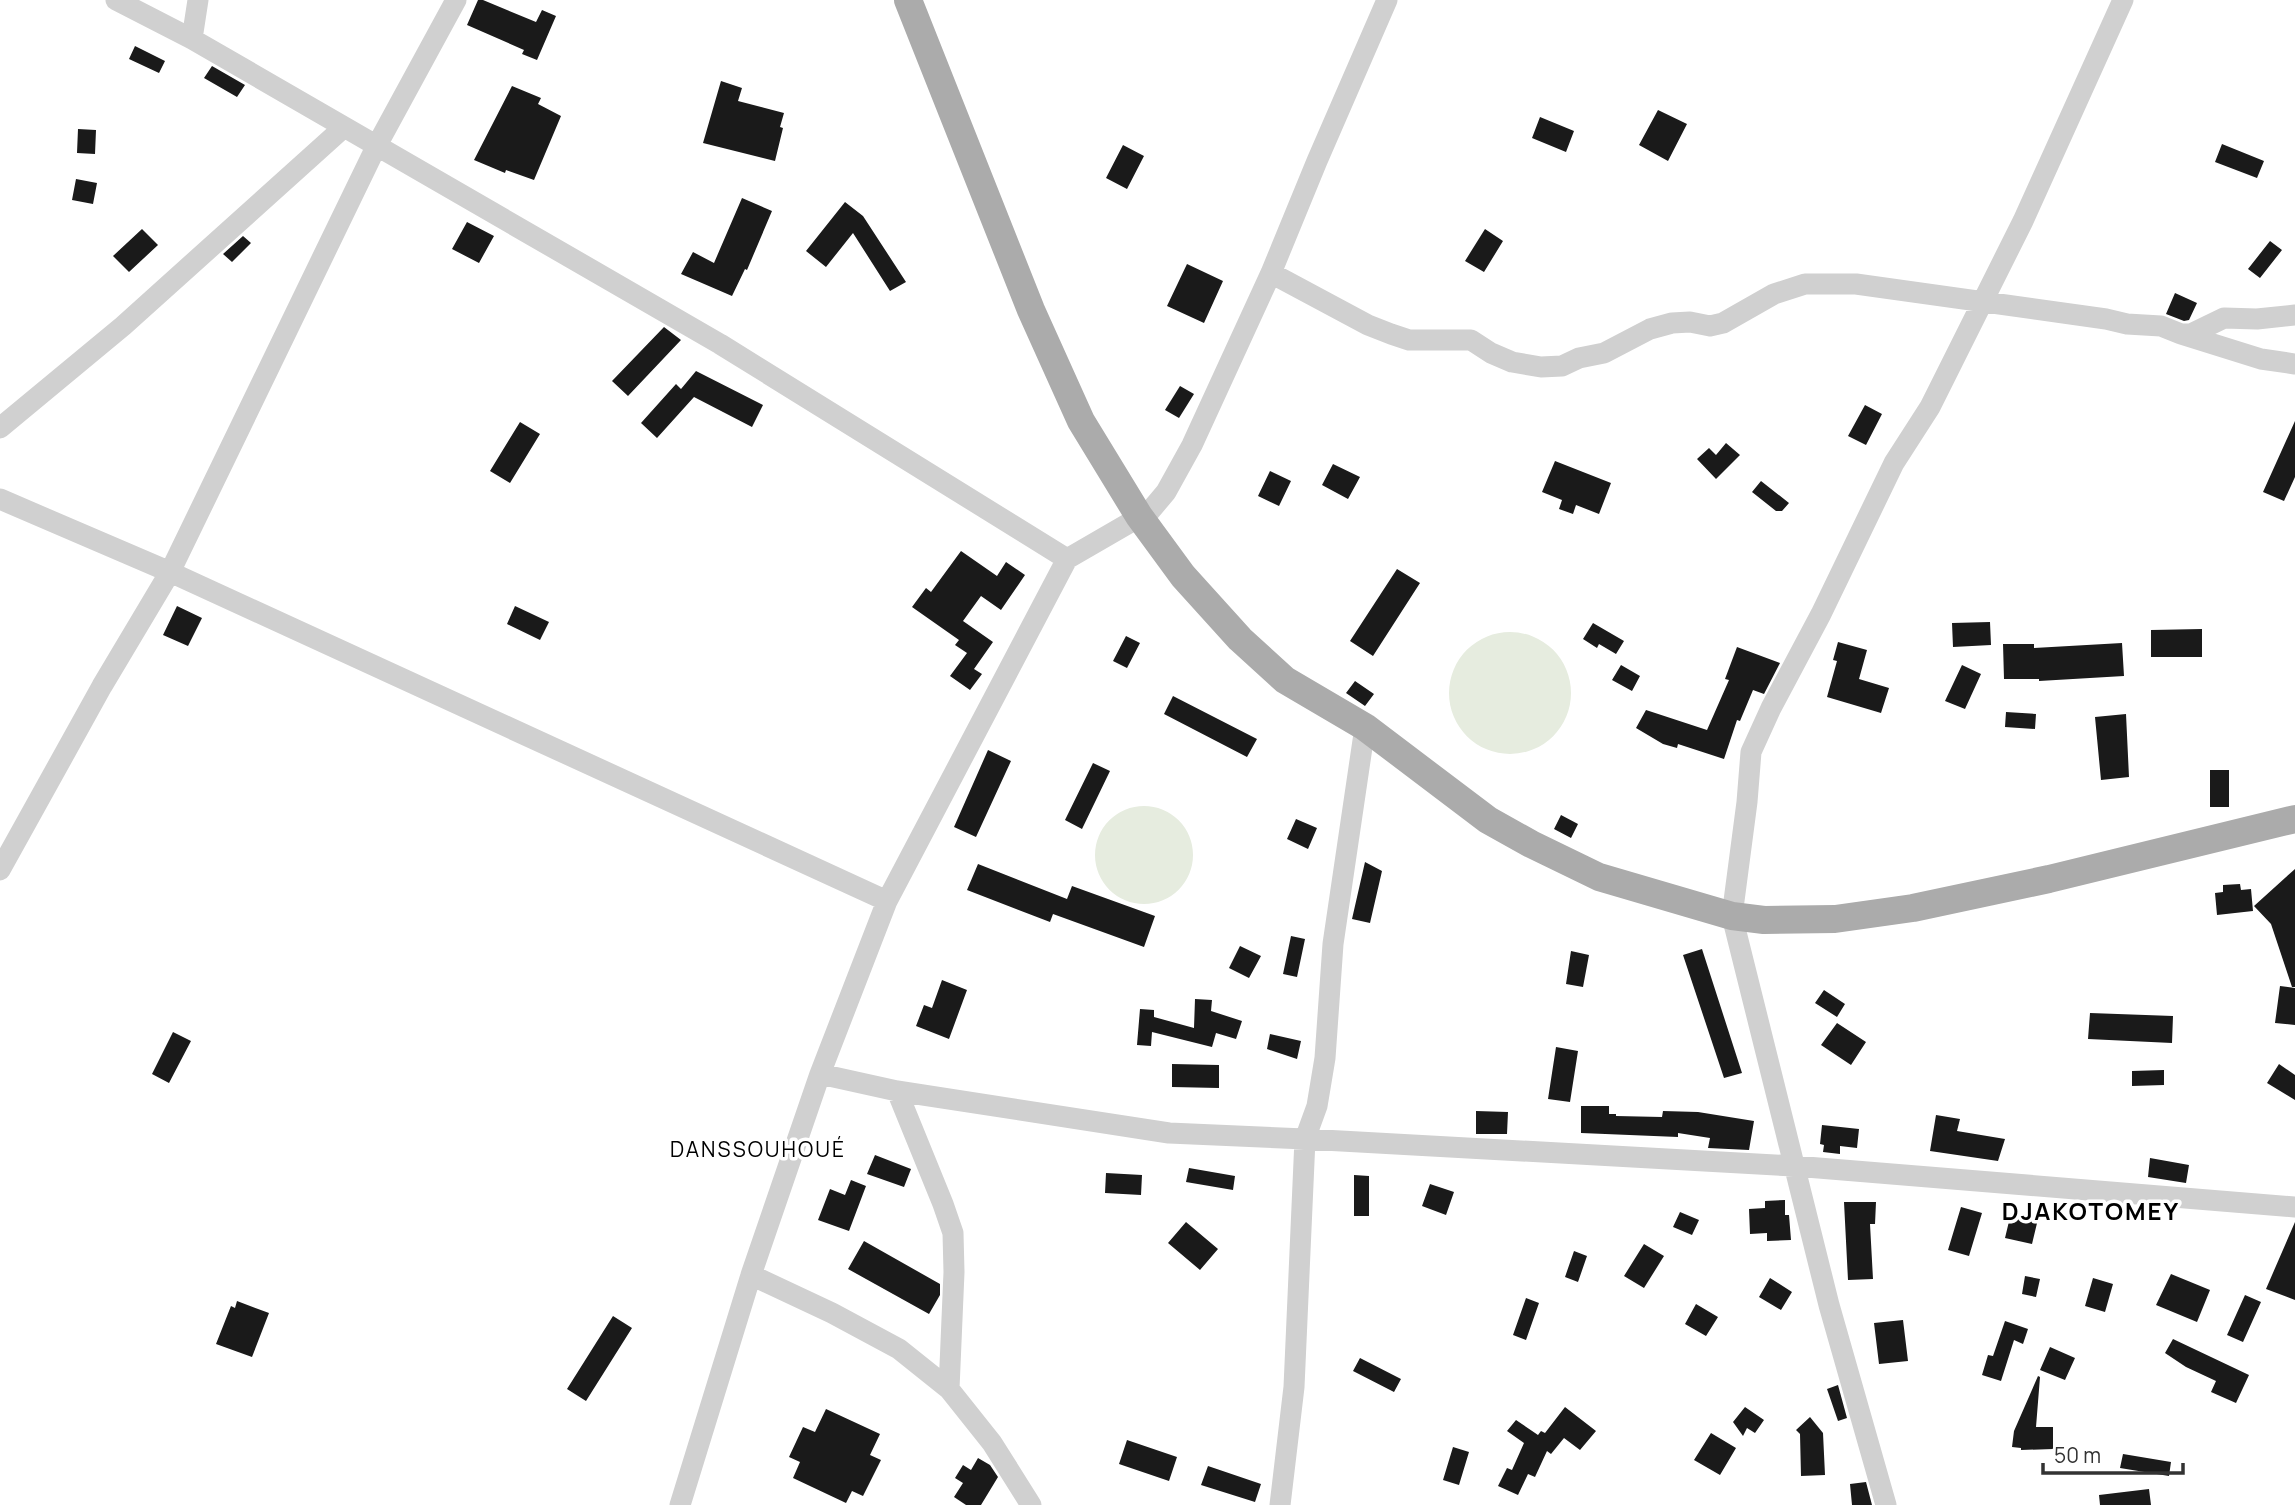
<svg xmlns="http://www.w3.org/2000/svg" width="2295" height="1505" viewBox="0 0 2295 1505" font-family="Manrope,sans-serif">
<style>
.green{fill:#e6ecdf}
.building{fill:#1a1a1a}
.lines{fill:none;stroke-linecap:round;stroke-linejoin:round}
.minor{stroke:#d0d0d0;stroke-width:21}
.major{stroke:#ababab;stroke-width:28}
.labels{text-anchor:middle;stroke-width:7;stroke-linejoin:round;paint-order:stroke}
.quarter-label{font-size:21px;letter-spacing:2px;fill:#000;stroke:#fff}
.district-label{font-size:24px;font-weight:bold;letter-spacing:2px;fill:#000;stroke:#fff}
</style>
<rect width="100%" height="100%" fill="#fff"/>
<path class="green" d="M1449 693a61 61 0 1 1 122 0a61 61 0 1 1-122 0Z
M1095 855a49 49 0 1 1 98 0a49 49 0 1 1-98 0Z"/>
<path class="building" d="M478 0H483L536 22 542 10 556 16 537 60 522 54 524 50 467 25Z
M135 46 165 61 159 73 129 59Z
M212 66 245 85 237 97 204 78Z
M721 81 742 88 738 101 784 113 780 127 783 128 775 161 703 143Z
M512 86 541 98 538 104 561 116 534 180 506 170 505 173 474 160Z
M1658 110 1687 124 1668 161 1639 145Z
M1540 117 1574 131 1566 152 1532 138Z
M78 129 96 130 95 154 77 153Z
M2222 144 2264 161 2257 178 2215 162Z
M1123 145 1144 156 1127 189 1106 178Z
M76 179 97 183 93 204 72 200Z
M742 198 772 211 747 270 745 269 732 296 681 274 693 252 714 263Z
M845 202 863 216 906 282 890 291 853 233 826 267 806 251Z
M467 222 494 236 479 263 452 249Z
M142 229 158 245 129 272 113 256Z
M1485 229 1503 241 1484 272 1465 261Z
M243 236 251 243 232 262 223 254Z
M2270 241 2282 250 2260 278 2248 269Z
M1187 264 1223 281 1204 323 1167 306Z
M2175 293 2197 303 2189 320 2184 321 2166 314Z
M664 327 681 340 628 396 612 381Z
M696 371 763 405 752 427 694 397 657 438 641 423 676 384 681 389Z
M1180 386 1194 394 1179 418 1165 410Z
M1865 405 1882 414 1866 445 1848 436Z
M2295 421V477L2284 501 2263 492Z
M520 422 540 434 510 483 490 471Z
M1726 443 1740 455 1716 479 1697 459 1709 448 1716 455Z
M1555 461 1611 483 1599 514 1576 505 1573 514 1559 509 1562 500 1542 492Z
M1333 464 1360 477 1348 499 1322 485Z
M1270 471 1291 481 1279 506 1258 496Z
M1761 481 1789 503 1782 511H1776L1752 492Z
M961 551 997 576 1006 562 1025 575 1001 610 981 596 963 621 993 642 974 669 982 674 970 690 950 676 967 653 955 645 959 640 912 607 926 588 931 592Z
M1397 569 1420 583 1373 656 1350 641Z
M177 606 202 618 188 646 163 635Z
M515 606 549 622 540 640 507 624Z
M1990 622 1991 645 1953 647 1952 623Z
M1593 623 1624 641 1616 654 1599 644 1597 648 1583 639Z
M2202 629V657H2151V630Z
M1126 636 1140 643 1127 668 1113 661Z
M1838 642 1867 650 1859 679 1889 688 1881 713 1827 697 1837 661 1833 660Z
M2122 643 2124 676 2039 681V679H2004L2003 644H2034V648Z
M1737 647 1780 663 1764 694 1753 690 1740 721 1737 720 1724 759 1678 744 1677 748 1663 744 1636 728 1646 710 1707 730 1729 680 1725 679Z
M1621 665 1640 676 1632 691 1612 680Z
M1962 665 1981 674 1965 709 1945 701Z
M1355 681 1374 694 1365 706 1346 693Z
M1173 696 1257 739 1247 757 1164 714Z
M2006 712 2036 714 2035 729 2005 727Z
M2126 714 2129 777 2101 780 2095 717Z
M988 750 1011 761 976 837 954 827Z
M1093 763 1110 771 1082 829 1065 820Z
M2210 770H2229V807H2210Z
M1561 815 1578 824 1571 838 1554 829Z
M1296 819 1317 828 1308 849 1287 839Z
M1365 862 1382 871 1370 923 1352 919Z
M978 864 1067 899 1072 886 1155 916 1144 947 1053 914 1050 922 967 890Z
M2295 869V987H2292L2271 924 2254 906Z
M2240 884 2241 890 2251 889 2253 911 2217 915 2215 893 2223 892V885Z
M1291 936 1305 939 1297 977 1283 974Z
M1240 946 1261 956 1249 978 1229 968Z
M1702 949 1742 1073 1724 1078 1683 955Z
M1571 951 1589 955 1583 987 1566 984Z
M942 980 967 990 949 1039 916 1026 924 1005 932 1008Z
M2280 986 2295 988V1025L2275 1023Z
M1824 990 1845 1004 1837 1017 1815 1003Z
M1195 999 1212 1000 1211 1011 1242 1021 1236 1039 1216 1033 1212 1047 1152 1032 1151 1046 1137 1045 1140 1009 1154 1010V1017L1194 1028Z
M2090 1013 2173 1016 2172 1043 2088 1039Z
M1837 1023 1866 1042 1851 1065 1821 1045Z
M173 1032 191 1041 169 1083 152 1074Z
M1270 1034 1301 1041 1297 1059 1267 1049Z
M1556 1047 1578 1051 1570 1102 1548 1099Z
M1172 1064 1219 1065V1088L1172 1087Z
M2279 1064 2295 1075V1100L2267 1083Z
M2164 1070V1085L2132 1086V1071Z
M1581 1106H1609V1114H1616V1116L1662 1117 1663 1111 1698 1112 1754 1121 1749 1150 1708 1148 1710 1138 1678 1133V1137L1581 1133Z
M1476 1111 1508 1112 1507 1134H1476Z
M1936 1115 1960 1119 1957 1131 2005 1139 1998 1161 1930 1151Z
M1822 1125 1859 1129 1857 1148 1840 1146V1154L1823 1152 1824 1145 1820 1144Z
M875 1155 911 1169 904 1187 867 1174Z
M2150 1158 2189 1165 2186 1183 2148 1177Z
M1189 1168 1235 1176 1233 1190 1186 1182Z
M1106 1173 1142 1175 1141 1195 1105 1193Z
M1354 1175 1369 1176V1216H1354Z
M851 1180 866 1186 849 1231 818 1220 830 1189 845 1195Z
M1430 1184 1454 1192 1446 1215 1422 1206Z
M1785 1200V1215H1789L1791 1240 1767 1241V1233L1750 1234 1749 1209 1765 1208V1201Z
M1844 1202H1876L1875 1224H1870L1873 1279 1848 1280Z
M1961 1207 1982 1213 1969 1256 1948 1250Z
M1680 1212 1699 1220 1692 1235 1673 1227Z
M2011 1213 2038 1219 2032 1244 2005 1238Z
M1186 1222 1218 1249 1200 1270 1168 1243Z
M2295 1222V1300L2266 1289Z
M864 1241 940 1284V1295L929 1314 848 1269Z
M1644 1244 1664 1256 1644 1288 1624 1276Z
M1574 1251 1587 1256 1578 1282 1565 1277Z
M2171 1274 2210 1290 2197 1322 2156 1305Z
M2025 1276 2040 1279 2036 1297 2022 1294Z
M1770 1278 1792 1292 1781 1310 1759 1297Z
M2093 1278 2113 1284 2105 1312 2085 1306Z
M2245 1295 2261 1302 2243 1342 2227 1335Z
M1526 1298 1539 1303 1526 1340 1513 1335Z
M237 1301 269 1313 252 1357 216 1344 231 1306 235 1308Z
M1696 1304 1718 1317 1706 1336 1685 1324Z
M613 1316 632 1328 586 1401 567 1389Z
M1903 1320 1908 1361 1879 1364 1874 1323Z
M2005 1321 2028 1329 2023 1344 2014 1340 2001 1381 1982 1375 1988 1355 1993 1356Z
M2173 1339 2249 1375 2236 1403 2211 1392 2216 1381 2186 1367 2165 1353Z
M2050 1347 2075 1358 2065 1380 2040 1370Z
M1360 1358 1401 1379 1394 1392 1353 1371Z
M2038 1376 2040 1377 2036 1427H2053V1449L2021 1450V1448L2012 1447 2014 1431Z
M1838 1385 1847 1418 1838 1421 1827 1389Z
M1565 1407 1596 1431 1580 1450 1564 1438 1551 1454 1547 1451 1535 1477 1528 1474 1518 1495 1498 1486 1507 1468 1512 1470 1524 1443 1507 1431 1516 1420 1538 1435 1541 1431 1545 1433Z
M1745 1407 1764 1420 1755 1433 1747 1428 1743 1436 1733 1422Z
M826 1409 880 1434 870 1455 881 1460 863 1496 852 1491 846 1503 793 1478 800 1462 789 1457 803 1427 815 1432Z
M1810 1417 1823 1433 1825 1475 1801 1476 1800 1434 1796 1430Z
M1711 1433 1736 1448 1720 1475 1694 1460Z
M1127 1440 1177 1457 1169 1481 1119 1464Z
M1453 1447 1469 1452 1459 1485 1443 1480Z
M2123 1454 2171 1462 2169 1476 2120 1468Z
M978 1458 990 1465 998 1477 981 1505H966L954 1497 963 1483 955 1478 963 1465 971 1470Z
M1208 1466 1261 1484 1255 1502 1201 1485Z
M1866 1482 1872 1505H1852L1850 1484Z
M2149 1489 2151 1505H2100L2099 1495Z"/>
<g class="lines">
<path class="minor" d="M116 0 192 39 720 344 1067 559
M192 39 198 0
M1271 273 1368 325 1391 334 1409 340H1471L1491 353 1512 362 1541 367 1562 366 1579 358 1604 353 1650 329 1672 323 1690 322 1710 326 1723 323 1774 294 1805 284H1856L2106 319 2127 324 2161 326 2181 334H2191L2224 318 2257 319 2295 315
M2181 334 2261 359 2295 364
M0 428 123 326 343 128
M0 499 170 572 887 901
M0 870 102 686 170 572 376 147 456 0
M820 1074 897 1091 1169 1133 1305 1139 1794 1166 2295 1207
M897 1091 943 1204 953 1233 954 1272 949 1389
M751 1275 832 1313 899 1349 949 1389 992 1443 1031 1505
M680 1505 751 1275 820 1074 887 901 1067 559 1150 511 1166 492 1192 445 1271 273 1317 161 1387 0
M1280 1505 1294 1387 1305 1139 1317 1106 1325 1058 1333 944 1365 727
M1886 1505 1829 1305 1732 916 1747 802 1751 752 1771 708 1821 614 1894 463 1930 407 2023 221 2123 0"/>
<path class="major" d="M908 0 1031 310 1081 421 1139 516 1183 576 1240 639 1285 680 1365 727 1488 820 1531 844 1599 877 1732 916 1764 920 1835 919 1913 908 2049 879 2295 819"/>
</g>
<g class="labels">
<g class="quarter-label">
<text x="758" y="1157">DANSSOUHOUÉ</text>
</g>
<g class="district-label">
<text x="2091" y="1220">DJAKOTOMEY</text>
</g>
</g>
<path d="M2043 1463v10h140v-10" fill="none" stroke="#333333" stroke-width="3.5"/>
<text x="2054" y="1463" font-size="21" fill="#333333" stroke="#ffffff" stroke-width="5" paint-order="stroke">50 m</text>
</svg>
